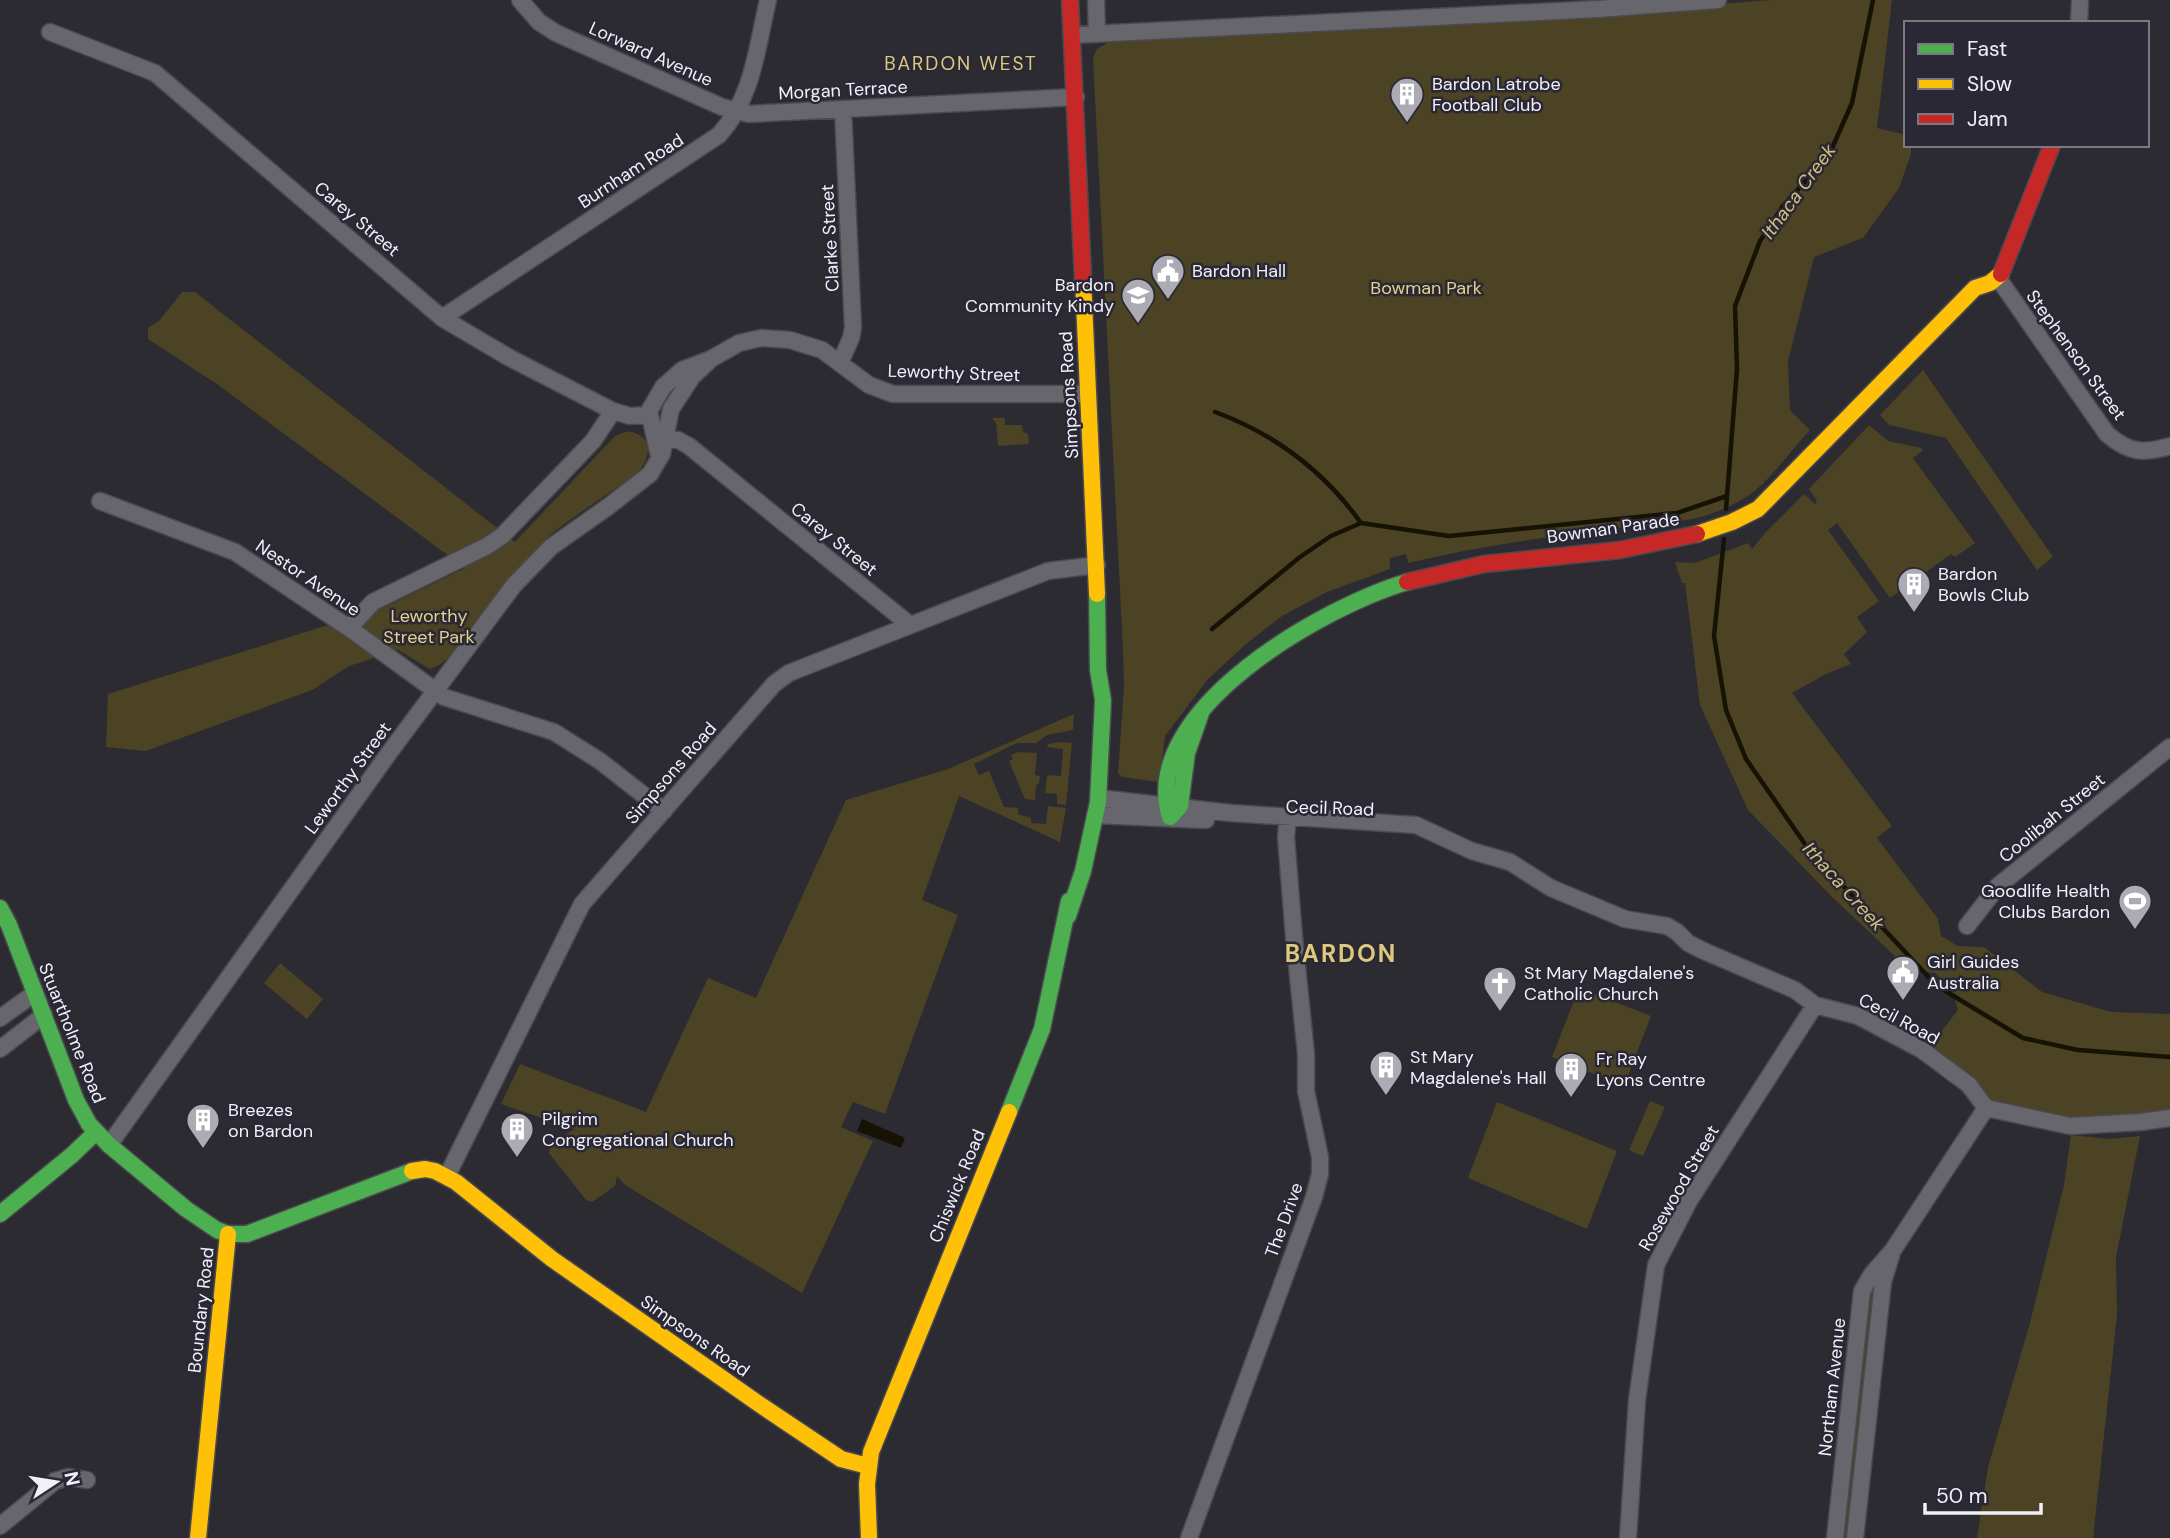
<svg xmlns="http://www.w3.org/2000/svg" width="2170" height="1538" viewBox="0 0 2170 1538" font-family="'DM Sans',sans-serif">
<style>
.green{fill:#4b4324}
.water{fill:#161204}
.lines{fill:none;stroke-linecap:round;stroke-linejoin:round}
.stream{stroke:#161204;stroke-width:4.5}
.street-casing{stroke:#4a494f;stroke-width:19}
.fast-casing{stroke:#4a494f;stroke-width:19}
.slow-casing{stroke:#4a494f;stroke-width:19}
.jam-casing{stroke:#4a494f;stroke-width:19}
.street{stroke:#67666c;stroke-width:16}
.fast{stroke:#4caf50;stroke-width:16}
.slow{stroke:#ffc107;stroke-width:16}
.jam{stroke:#c62828;stroke-width:16}
.labels{text-anchor:middle;stroke-width:5;stroke-linejoin:round;paint-order:stroke}
.street-label{font-size:18px;fill:#f1f0f9;stroke:#2b2835}
.poi-label{font-size:18px;fill:#f1f0f9;stroke:#2b2835;text-anchor:start}
.park-label{font-size:18px;fill:#e3d28b;stroke:#2b2835}
.neighbourhood-label{font-size:19px;letter-spacing:2px;fill:#ddc97c;stroke:#2b2835}
.water-label{font-size:19px;font-style:italic;fill:#d3c27b;stroke:#2b2835}
.district-label{font-size:24px;font-weight:bold;letter-spacing:2px;fill:#ddc97c;stroke:#2b2835}
</style>
<rect width="100%" height="100%" fill="#2c2b32"/>
<path class="green" d="M1771 0H1892L1877 128 1906 135V145H1911V154L1899 188 1863 238 1814 257 1788 361 1790 410 1810 430C1793 448 1770 480 1752 493 1706 526 1655 523 1603 530 1537 538 1472 548 1408 563L1406 554 1390 558V569L1327 592 1282 616 1246 644 1208 679 1165 736 1160 778 1157 782 1123 777 1118 774 1124 686 1123 649 1093 58 1097 49 1109 42 1619 12Z
M182 292H195L515 542 615 436C622 433 628 430 635 433 654 440 649 460 638 472 631 480 620 485 612 491 593 504 573 517 555 531 543 541 532 554 521 565 495 593 465 657 430 669L398 650 349 666 312 690 146 751 106 747 108 694 385 607 465 568 217 384 148 339V328L159 321Z
M1923 370 2053 557 2037 570 1946 438 1889 425 1880 415Z
M992 418H1005V425H1022L1023 432 1028 434 1029 444 998 446 996 423Z
M1869 425 1888 441 1921 448 1923 450 1913 458 1975 543 1955 557 1951 554 1890 598 1837 523 1828 530 1879 601 1857 617 1867 632 1844 654 1851 664 1824 675 1792 693 1892 826 1877 838 1938 919 1941 936 1958 946 1984 947 2042 992 2111 1012 2170 1014V1109L2141 1116 2073 1120 1991 1104C1974 1080 1958 1063 1934 1049L1941 1032 1958 1010 1952 989 1935 973 1912 970 1898 959 1832 897 1748 810 1700 705 1685 583H1682L1675 562 1695 563 1748 543 1752 549 1765 533 1804 494 1815 504 1817 501 1809 489Z
M1074 714 1073 730 1047 735 1036 743H1017L974 764 979 775 989 771 1004 807 1018 808V814L1031 818V823L1046 824 1048 806 1066 808 1060 842 959 796 922 900 958 915 885 1114 853 1102 841 1127 873 1141 802 1293 625 1185 617 1176 615 1186 592 1202 586 1200 549 1153 550 1145 574 1129 501 1104 520 1064 646 1112 708 978 756 998 846 800 948 769Z
M1061 742 1072 743 1066 805 1057 804V794L1045 793 1047 775 1061 776 1063 749 1047 747 1048 744Z
M1018 752 1037 753 1035 775 1040 776 1039 784 1036 785 1035 800 1025 799 1009 761 1013 759 1011 755Z
M280 963 323 999 307 1019 264 983Z
M1579 988 1651 1016 1624 1086 1552 1057Z
M1650 1101 1665 1107 1643 1156 1629 1150Z
M1497 1102 1617 1151 1587 1229 1468 1178Z
M2071 1135 2110 1139 2140 1136 2116 1257 2117 1315 2093 1538H1977L1988 1467 2030 1323 2064 1185Z
M1873 1289 1875 1290 1849 1538H1841L1870 1290Z"/>
<path class="water" d="M862 1119 905 1138 901 1148 857 1131Z"/>
<g class="lines">
<path class="stream" d="M1215 412C1275 434 1323 470 1361 523
M1726 509 1737 369 1735 306 1760 241 1783 206 1829 155 1852 103 1873 0
M1724 539 1714 636 1726 710 1746 759 1807 847 1937 986 2023 1038 2078 1050 2170 1057
M1212 629 1300 557 1331 536 1361 523 1449 536 1677 513 1727 496"/>
<defs>
<path id="street" d="M520 0 539 22 556 33 722 107 749 114 1076 97
M1096 0 1097 34
M2079 23 2080 0
M50 32 155 73 442 318 510 358 613 411 630 416 649 415
M1072 35 1598 9 1718 0
M1998 278 2107 434C2129 453 2143 454 2170 446
M442 318 719 135C753 98 757 47 768 0
M840 363 851 338 853 328 843 109
M660 431 664 438 678 440 689 446 910 625
M658 452 649 411 663 387 682 370 711 359 739 343 761 338 790 340 822 350 869 385 893 394H1088
M100 501 235 552 349 628 444 697 554 732 600 761 664 811
M349 628 373 602 487 546 502 536 593 441 613 411
M1098 798 1231 813 1416 825 1472 851 1510 862 1551 888 1625 919 1667 926 1677 932 1686 941
M1095 815 1206 820
M1967 926 1998 886 2170 747
M1688 943 1706 952 1795 990 1815 1005 1858 1016 1922 1050 1969 1085 1986 1108 2070 1126 2141 1122 2170 1118
M0 1018 35 993
M0 1049 44 1015
M109 1145 389 753 514 585 551 547 609 506 650 474 662 454 671 409 692 377 711 359
M447 1176 582 904 774 684 789 673 1048 571 1097 565
M0 1526 55 1481 69 1477 87 1480
M1189 1538 1314 1197 1320 1174V1157L1306 1091V1054L1294 937 1286 837 1288 817
M1628 1538 1637 1400 1656 1265 1689 1201 1815 1005
M1835 1538 1862 1291 1872 1274 1893 1250 1986 1108
M1855 1538 1883 1282 1891 1256"/>
<path id="fast" d="M1201 713 1187 753 1180 806 1170 817C1137 711 1325 606 1407 582
M0 908 9 925 76 1100 89 1124 109 1145 186 1209 217 1230 228 1234H247L412 1171
M1068 916 1083 871 1098 802 1103 700 1098 670 1097 594
M1009 1112 1042 1029 1069 901
M0 1214 72 1155 96 1132"/>
<path id="slow" d="M1083 279 1097 594
M1697 534 1732 522 1758 509 1975 288 1990 283 2001 274
M412 1171 425 1169 435 1171 456 1182 552 1259 759 1404 841 1459 868 1466
M198 1538 228 1234
M869 1538 867 1484 871 1452 1009 1112"/>
<path id="jam" d="M1070 0 1083 279
M2001 274 2052 145
M1407 582 1484 564 1620 550 1697 534"/>
</defs>
<use href="#street" class="street-casing"/>
<use href="#fast" class="fast-casing"/>
<use href="#slow" class="slow-casing"/>
<use href="#jam" class="jam-casing"/>
<use href="#street" class="street"/>
<use href="#fast" class="fast"/>
<use href="#slow" class="slow"/>
<use href="#jam" class="jam"/>
</g>
<defs>
<symbol id="building-pin" viewBox="-11 -11 22 30"><path d="M0 17L-7.5 6A9.5 9.5 0 1 1 7.5 6Z" fill="#acabb3" stroke="#2b2835"/><path d="M-4-6H4V6H1V3H-1V6H-4ZM-2.5-4.3h1.7v1.8h-1.7ZM.8-4.3h1.7v1.8H.8ZM-2.5-1h1.7V.8h-1.7ZM.8-1h1.7V.8H.8Z" fill="#fff"/></symbol>
<symbol id="civic-pin" viewBox="-11 -11 22 30"><path d="M0 17L-7.5 6A9.5 9.5 0 1 1 7.5 6Z" fill="#acabb3" stroke="#2b2835"/><path d="M-.6-6.5H3V-4.5H.6V-3L4-1V1h2V6H-6V1h2V-1L-.6-3ZM-1.2 2.5V6h2.4V2.5Z" fill="#fff"/></symbol>
<symbol id="school-pin" viewBox="-11 -11 22 30"><path d="M0 17L-7.5 6A9.5 9.5 0 1 1 7.5 6Z" fill="#acabb3" stroke="#2b2835"/><path d="M0-5L7-2L0 1L-7-2ZM-4 1L0 2.5L4 1V4Q0 6-4 4Z" fill="#fff"/></symbol>
<symbol id="stadium-pin" viewBox="-11 -11 22 30"><path d="M0 17L-7.5 6A9.5 9.5 0 1 1 7.5 6Z" fill="#acabb3" stroke="#2b2835"/><path d="M0-5a6.5 5 0 1 0 0 10a6.5 5 0 1 0 0-10ZM-3.5-1.8h7v3.6h-7Z" fill="#fff"/></symbol>
<symbol id="church-pin" viewBox="-11 -11 22 30"><path d="M0 17L-7.5 6A9.5 9.5 0 1 1 7.5 6Z" fill="#acabb3" stroke="#2b2835"/><path d="M-1.2-6h2.4v3.5h3.3v2.4h-3.3V6h-2.4V-.1h-3.3v-2.4h3.3Z" fill="#fff"/></symbol>
</defs>
<g fill-rule="evenodd">
<use href="#building-pin" x="1388" y="75" width="38" height="52"/>
<use href="#civic-pin" x="1149" y="252" width="38" height="52"/>
<use href="#school-pin" x="1119" y="276" width="38" height="52"/>
<use href="#building-pin" x="1895" y="565" width="38" height="52"/>
<use href="#stadium-pin" x="2116" y="882" width="38" height="52"/>
<use href="#civic-pin" x="1884" y="953" width="38" height="52"/>
<use href="#church-pin" x="1481" y="964" width="38" height="52"/>
<use href="#building-pin" x="1367" y="1048" width="38" height="52"/>
<use href="#building-pin" x="1552" y="1050" width="38" height="52"/>
<use href="#building-pin" x="184" y="1101" width="38" height="52"/>
<use href="#building-pin" x="498" y="1110" width="38" height="52"/>
</g>
<g class="labels">
<g class="street-label">
<text transform="translate(651 54) rotate(24)" y="6">Lorward Avenue</text>
<text transform="translate(843 90) rotate(-3)" y="6">Morgan Terrace</text>
<text transform="translate(631 171) rotate(-33)" y="6">Burnham Road</text>
<text transform="translate(357 219) rotate(40)" y="6">Carey Street</text>
<text transform="translate(830 238) rotate(-93)" y="6">Clarke Street</text>
<text transform="translate(2076 355) rotate(54)" y="6">Stephenson Street</text>
<text transform="translate(954 373) rotate(2)" y="6">Leworthy Street</text>
<text transform="translate(1069 395) rotate(-93)" y="6">Simpsons Road</text>
<text transform="translate(1613 528) rotate(-8)" y="6">Bowman Parade</text>
<text transform="translate(834 539) rotate(39)" y="6">Carey Street</text>
<text transform="translate(308 578) rotate(34)" y="6">Nestor Avenue</text>
<text transform="translate(671 773) rotate(-49)" y="6">Simpsons Road</text>
<text transform="translate(348 778) rotate(-54)" y="6">Leworthy Street</text>
<text transform="translate(1330 808) rotate(2)" y="6">Cecil Road</text>
<text transform="translate(2052 818) rotate(-39)" y="6">Coolibah Street</text>
<text transform="translate(1899 1019) rotate(28)" y="6">Cecil Road</text>
<text transform="translate(72 1033) rotate(68)" y="6">Stuartholme Road</text>
<text transform="translate(957 1186) rotate(-68)" y="6">Chiswick Road</text>
<text transform="translate(1679 1188) rotate(-60)" y="6">Rosewood Street</text>
<text transform="translate(1284 1220) rotate(-70)" y="6">The Drive</text>
<text transform="translate(201 1310) rotate(-84)" y="6">Boundary Road</text>
<text transform="translate(695 1336) rotate(35)" y="6">Simpsons Road</text>
<text transform="translate(1832 1387) rotate(-84)" y="6">Northam Avenue</text>
</g>
<g class="poi-label">
<text x="1432" y="90">Bardon Latrobe<tspan x="1432" dy="21">Football Club</tspan></text>
<text x="1192" y="277">Bardon Hall</text>
<text x="1114" y="291" text-anchor="end">Bardon<tspan x="1114" dy="21">Community Kindy</tspan></text>
<text x="1938" y="580">Bardon<tspan x="1938" dy="21">Bowls Club</tspan></text>
<text x="2110" y="897" text-anchor="end">Goodlife Health<tspan x="2110" dy="21">Clubs Bardon</tspan></text>
<text x="1927" y="968">Girl Guides<tspan x="1927" dy="21">Australia</tspan></text>
<text x="1524" y="979">St Mary Magdalene's<tspan x="1524" dy="21">Catholic Church</tspan></text>
<text x="1410" y="1063">St Mary<tspan x="1410" dy="21">Magdalene's Hall</tspan></text>
<text x="1596" y="1065">Fr Ray<tspan x="1596" dy="21">Lyons Centre</tspan></text>
<text x="228" y="1116">Breezes<tspan x="228" dy="21">on Bardon</tspan></text>
<text x="542" y="1125">Pilgrim<tspan x="542" dy="21">Congregational Church</tspan></text>
</g>
<g class="park-label">
<text x="1426" y="294">Bowman Park</text>
<text x="429" y="622">Leworthy<tspan x="429" dy="21">Street Park</tspan></text>
</g>
<g class="neighbourhood-label">
<text x="961" y="70">BARDON WEST</text>
</g>
<g class="water-label">
<text transform="translate(1798 191) rotate(-54)" y="7">Ithaca Creek</text>
<text transform="translate(1844 886) rotate(48)" y="7">Ithaca Creek</text>
</g>
<g class="district-label">
<text x="1341" y="962">BARDON</text>
</g>
</g>
<rect x="1904" y="21" width="245" height="126" fill="#2b2835" stroke="#7a7883" stroke-width="2"/>
<rect x="1918" y="44" width="35" height="10" fill="#4caf50" stroke="#7a7883" stroke-width="2"/>
<text x="1967" y="56" font-size="21" fill="#f1f0f9">Fast</text>
<rect x="1918" y="79" width="35" height="10" fill="#ffc107" stroke="#7a7883" stroke-width="2"/>
<text x="1967" y="91" font-size="21" fill="#f1f0f9">Slow</text>
<rect x="1918" y="114" width="35" height="10" fill="#c62828" stroke="#7a7883" stroke-width="2"/>
<text x="1967" y="126" font-size="21" fill="#f1f0f9">Jam</text>
<g transform="translate(56 1482) rotate(78)" stroke="#2b2835" stroke-width="5" paint-order="stroke">
<path d="M0-5L12 26L0 18L-12 26Z" fill="#f1f0f9"/>
<text y="-10" font-size="19" font-weight="bold" text-anchor="middle" fill="#f1f0f9">N</text>
</g>
<path d="M1925 1503v10h116v-10" fill="none" stroke="#f1f0f9" stroke-width="3.5"/>
<text x="1936" y="1503" font-size="21" fill="#f1f0f9" stroke="#2b2835" stroke-width="5" paint-order="stroke">50 m</text>
</svg>
